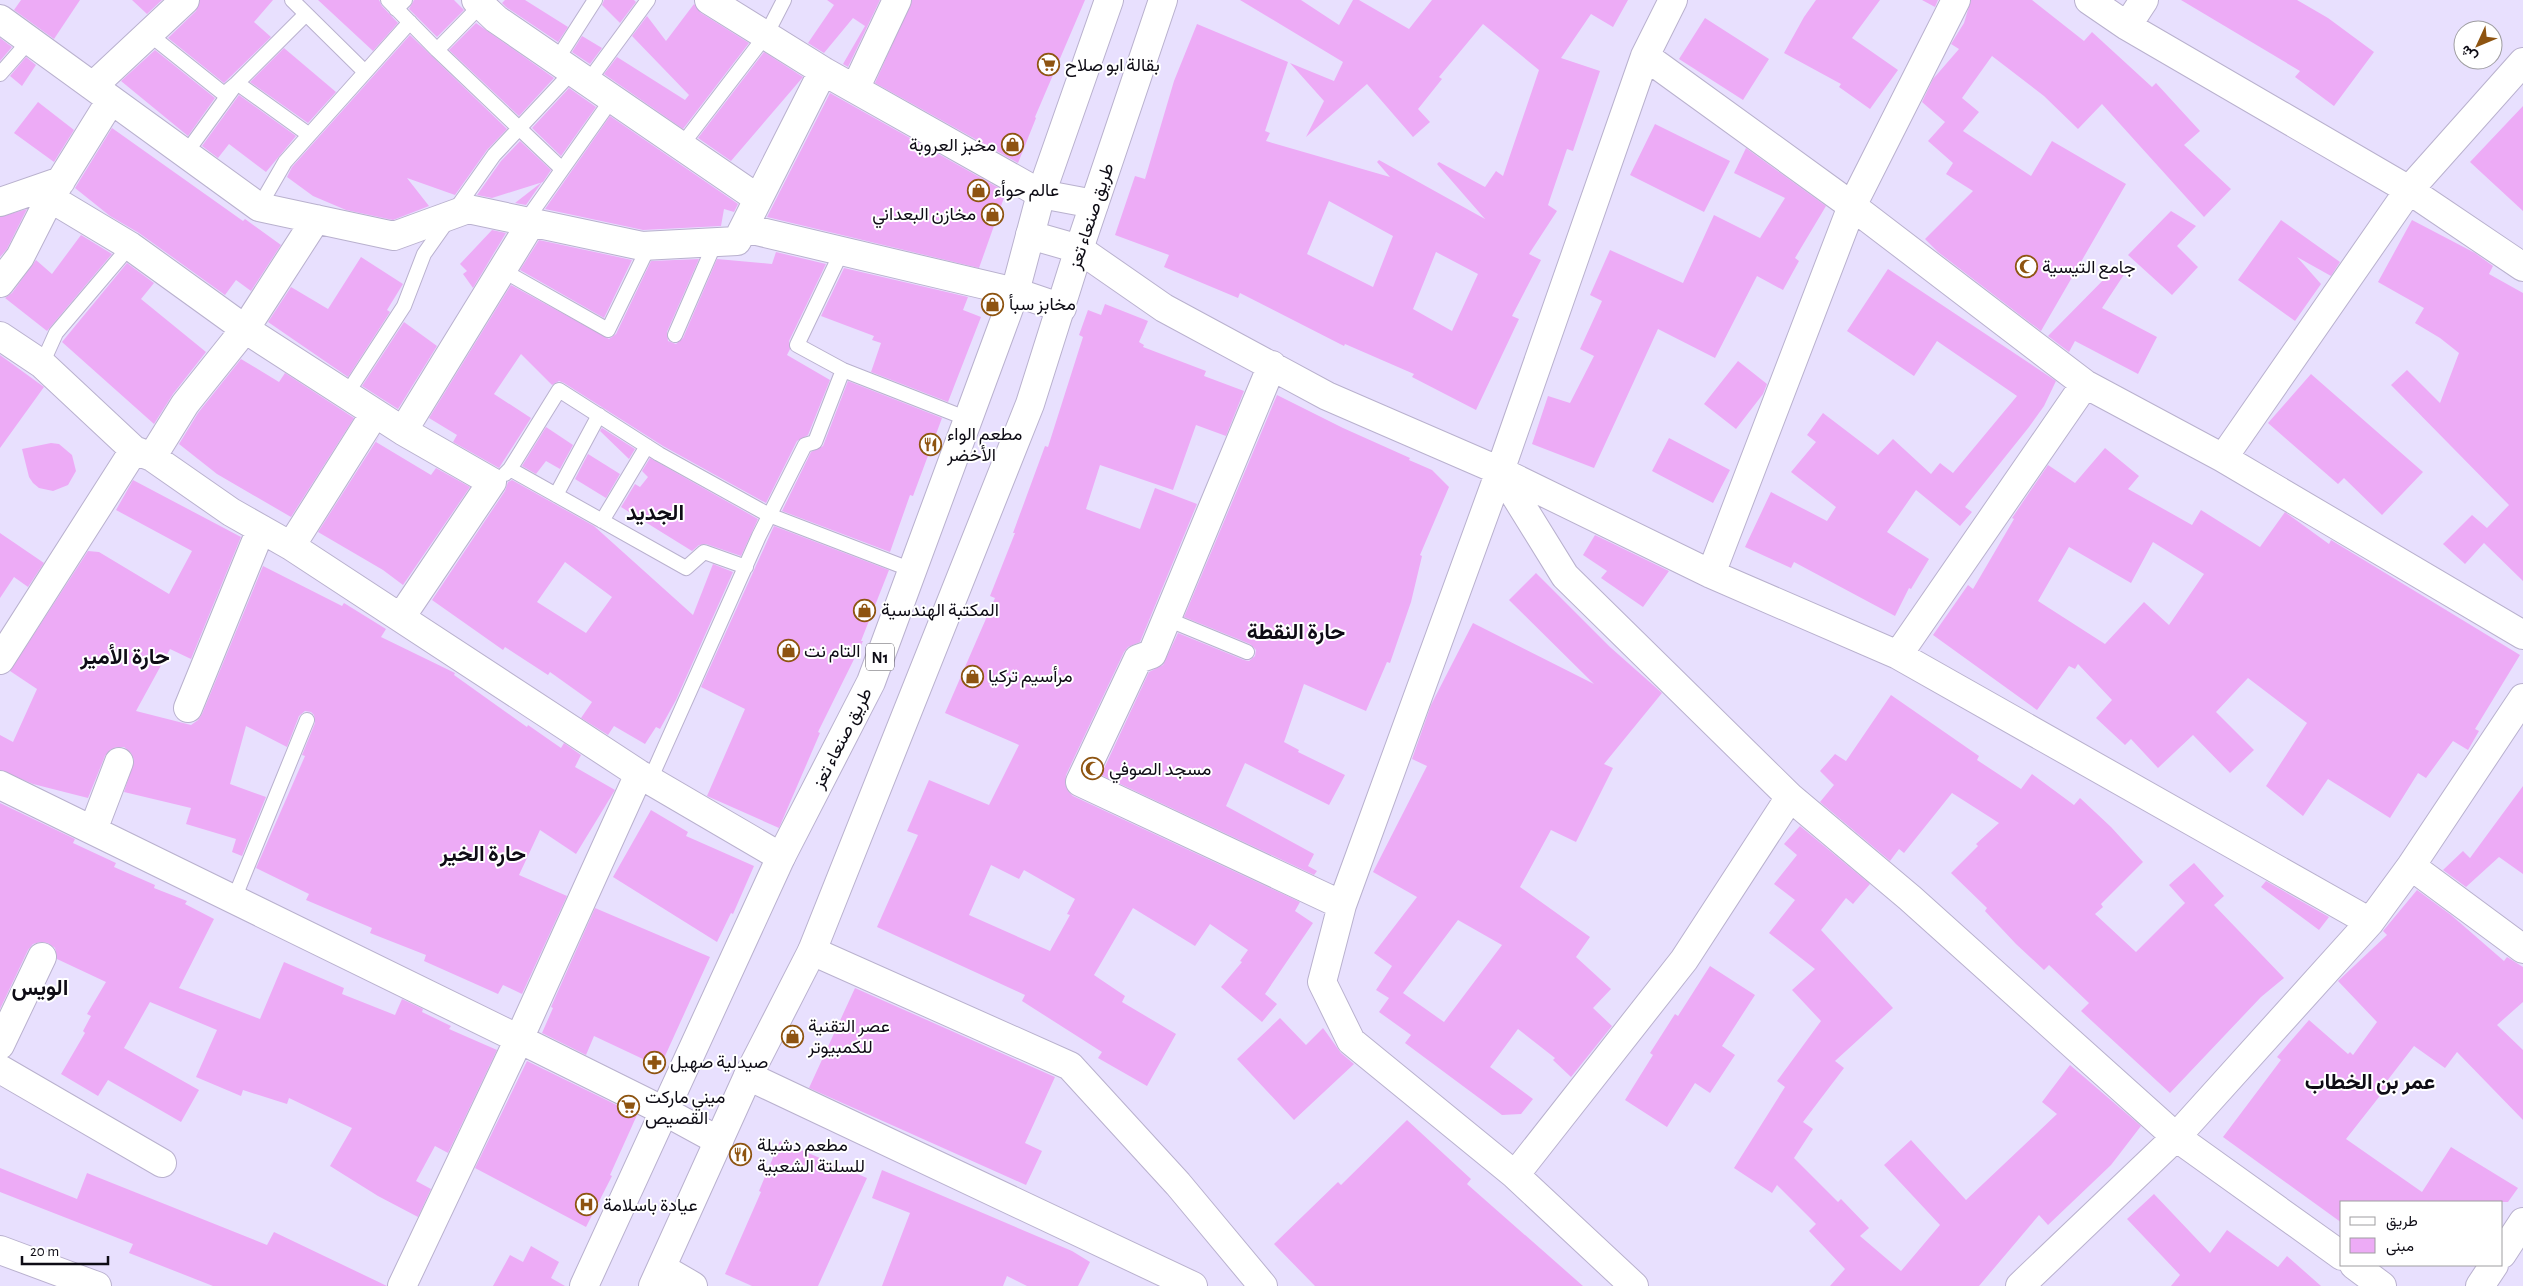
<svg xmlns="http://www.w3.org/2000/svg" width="2523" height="1286" viewBox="0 0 2523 1286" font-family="'Alegreya Sans',Vazirmatn,sans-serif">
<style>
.building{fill:#edabf6;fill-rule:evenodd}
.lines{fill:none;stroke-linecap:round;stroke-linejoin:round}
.lane-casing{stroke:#b9b1ce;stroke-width:16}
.street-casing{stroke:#b9b1ce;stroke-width:30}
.secondary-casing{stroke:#b9b1ce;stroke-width:30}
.highway-casing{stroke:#b9b1ce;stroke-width:30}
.lane{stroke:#fff;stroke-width:14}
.street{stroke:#fff;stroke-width:28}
.secondary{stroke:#fff;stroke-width:28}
.highway{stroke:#fff;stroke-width:28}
.labels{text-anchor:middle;stroke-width:4;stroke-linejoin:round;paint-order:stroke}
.shield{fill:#fff;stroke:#56555b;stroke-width:1}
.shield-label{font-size:16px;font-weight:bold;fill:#0e0c15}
.poi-label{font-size:18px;fill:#0e0c15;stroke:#fff;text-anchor:start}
.street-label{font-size:18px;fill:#0e0c15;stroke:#fff}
.district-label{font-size:22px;font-weight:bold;fill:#0e0c15;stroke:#fff}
</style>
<rect width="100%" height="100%" fill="#e8e0fe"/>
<path class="building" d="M21 0H80L54 39 14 10Z
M132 0H162L147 14Z
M200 0H273L254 22 271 37 224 83 168 38 196 11Z
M318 0H379L382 6 398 23 373 51Z
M414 0H454L464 10 437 37 409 9Z
M505 0H525L568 27 558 42 506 7 502 3Z
M604 0H634L636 2 620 23 602 5Z
M827 0H880L848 67 843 64 865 26 853 18 824 53 808 43 834 5Z
M912 0H1085L1035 117 1036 118 1018 163 875 83Z
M1240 0H1301L1339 25 1353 0H1359L1409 29 1432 0H1628L1613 27 1591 14 1561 58 1600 71 1573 151 1567 149 1548 205 1557 211 1529 254 1541 260 1512 316 1519 319 1476 410 1412 377 1414 374 1345 344 1344 346 1240 293 1238 298 1164 267 1169 255 1115 235 1135 176 1145 179 1174 81 1197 24 1288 62 1265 131 1270 133 1266 141 1390 177 1377 162 1379 160 1485 219 1437 164 1439 162 1485 187 1496 171 1503 176 1539 70 1483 24 1439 77 1442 79 1418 109 1430 122 1413 137 1367 84 1306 137 1324 101 1290 63 1334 81 1343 62ZM1329 201 1393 236 1373 287 1307 254ZM1436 252 1478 274 1452 331 1413 309Z
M1816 0H1880L1852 38 1898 70 1870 109 1839 87 1841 84 1784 53 1804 17Z
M1922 0H1938L1935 7Z
M1971 0H2032L2084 41 2092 32 2152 87 2156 83 2200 131 2184 145 2231 189 2204 217 2102 104 2078 129 2044 96 1992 56 1962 98 1979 112 1963 131 2031 176 2052 141 2126 184 2041 331 1938 252 1925 239 1973 191 1946 174 1953 163 1928 141 1945 122 1922 102 1933 79 1959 49 1951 44 1964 23Z
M2181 0H2297L2328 18 2374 52 2334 106 2295 77 2300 71Z
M694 4 701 13 749 43 683 129 604 74 617 57 685 100 689 95 632 36 647 16 666 41Z
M1705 18 1769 59 1743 100 1679 59Z
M476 23 554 78 519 116 449 50Z
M410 35 507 129 487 150 455 195 407 178 429 206 393 220 346 210 313 196 287 177 292 167Z
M582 36 602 48 590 64 572 52Z
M0 38 12 47 0 61Z
M284 48 336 92 308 123 250 82Z
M155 50 215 98 188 136 121 81Z
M764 52 803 77 731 161 698 138Z
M26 57 36 65 22 86 10 76Z
M569 88 596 107 561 156 532 128Z
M830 93 1006 192 979 268 767 217Z
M239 95 296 136 266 172 229 144 218 158 202 146Z
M38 102 74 130 54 162 14 133Z
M2523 106V211L2470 162Z
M610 116 738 204 734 212 724 209 721 226 643 230 545 209Z
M1655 124 1730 161 1704 212 1630 175Z
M112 128 243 221 245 219 281 245 251 291 236 280 225 295 139 233 110 216 75 188Z
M520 141 551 170 543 182 492 198 477 195 501 161Z
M1746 148 1826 206 1795 258 1799 261 1783 290 1757 276 1715 358 1658 329 1594 468 1532 444 1548 396 1570 403 1594 356 1580 349 1602 301 1590 295 1610 250 1683 283 1714 215 1760 238 1785 198 1734 173Z
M542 182 526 205 515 203Z
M27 209 7 249 0 257V217Z
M2171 211 2196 226 2177 246 2198 267 2172 295 2128 255Z
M2281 220 2340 262 2331 276 2297 257 2321 284 2295 321 2238 280Z
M2412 220 2475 253 2493 266 2489 274 2523 293V581L2484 543 2465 564 2443 544 2472 515 2487 528 2509 505 2391 385 2407 370 2440 403 2459 353 2440 338 2415 323 2424 308 2378 282Z
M492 230 506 233 473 288 463 274 467 271 460 264Z
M81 235 112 254 47 331 5 298 12 293 36 260 52 274Z
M539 240 632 260 604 318 520 270Z
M776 252 826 264 789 341 790 349 787 355 830 380 808 435 797 441 766 503 663 446 564 383 559 381 552 385 521 354 494 394 531 418 499 468 453 442 457 435 429 418 511 285 609 339 616 334 651 261 699 259 667 332 668 341 676 344 683 338 717 259 772 264Z
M361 257 403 284 387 310 390 312 348 377 268 322 291 287 328 309Z
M127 263 154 283 141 299 206 352 173 394 154 424 62 342Z
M2119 264 2127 270 2102 308 2157 337 2138 374 2075 341 2069 352 2048 336Z
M844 268 968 297 963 310 981 317 948 402 871 372 881 343 872 340 874 336 821 316Z
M1888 269 2056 381 2044 406 2029 427 1965 507 1972 512 1960 526 1916 490 1887 532 1929 559 1911 589 1909 588 1895 616 1794 562 1791 568 1745 547 1771 492 1827 521 1836 507 1791 472 1816 442 1807 435 1823 413 1878 455 1893 439 1931 474 1940 463 1953 473 2017 396 1937 341 1914 376 1847 331Z
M1105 304 1148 321 1139 342 1144 345 1143 347 1206 371 1204 376 1244 391 1226 436 1196 425 1173 490 1100 465 1086 509 1140 529 1155 488 1197 504 1140 642 1128 647 1124 652 1066 775 1065 784 1068 791 1073 796 1300 902 1295 911 1313 923 1265 994 1277 1004 1262 1022 1221 987 1242 962 1240 961 1248 950 1210 924 1195 946 1133 908 1094 975 1125 996 1122 1002 1176 1034 1147 1086 1098 1058 1102 1052 1022 1001 1025 995 877 927 918 835 907 831 929 780 989 805 1019 745 945 713 995 598 990 596 1015 533H1013L1045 446 1048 447 1083 337 1079 335 1088 310 1101 315ZM991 865 1019 879 1024 870 1075 899 1067 914 1070 915 1050 951 969 915Z
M404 322 437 346 398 409 362 386Z
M0 355 44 387 0 448Z
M241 359 279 382 285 373 354 418 291 517 217 474 179 444 198 413Z
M1738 361 1767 384 1763 394 1736 429 1704 404Z
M2311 374 2423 472 2382 515 2344 478 2338 484 2268 423Z
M848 381 942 418 913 496 910 495 890 552 782 511 811 452 823 446Z
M1277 395 1343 428 1410 458 1409 460 1432 470 1449 487 1420 555 1422 556 1411 602 1390 663 1387 662 1366 711 1304 684 1284 742 1299 750 1298 752 1345 775 1329 805 1245 763 1226 806 1314 854 1308 866 1317 871 1314 875 1101 775 1149 672 1163 665 1178 633 1244 660 1249 661 1255 656 1256 650 1250 644 1184 617Z
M546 427 573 445 560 469 546 461 536 474 522 466Z
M602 428 635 449 629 459 600 431Z
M380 435 376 442 431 475 436 468 470 487 403 585 383 570 318 532Z
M1669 438 1730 470 1713 503 1652 471Z
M51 443 59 444 72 455 76 471 68 485 53 491 39 488 33 483 29 477 22 449Z
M2105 448 2139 476 2128 489 2192 525 2201 510 2260 547 2285 512 2329 544 2331 540 2520 655 2475 729 2479 731 2468 750 2453 741 2426 778 2418 773 2390 818 2328 779 2303 816 2266 786 2307 723 2248 678 2216 712 2254 750 2230 773 2193 735 2158 768 2131 739 2125 745 2096 718 2112 700 2078 664 2075 669 2069 666 2037 710 1933 635 1968 585 1973 589 2014 519 2012 518 2048 465 2075 483ZM2153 542 2204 574 2169 625 2144 602 2105 644 2038 601 2069 547 2131 583Z
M588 454 620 474 606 498 575 479Z
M650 458 758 519 741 556 706 544 699 545 692 551 621 507 635 484 640 487 648 477 642 471Z
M133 480 241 537 191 659 170 649 136 711 191 725 198 720 202 714 263 566 342 606 344 603 386 629 381 637 455 673 454 675 527 727 528 725 561 748 564 743 581 755 575 767 615 790 576 854 540 830 519 875 567 896 522 994 503 985 498 994 424 961 426 955 370 933 372 928 306 900 309 894 256 868 305 756 302 755 315 723 314 715 311 712 305 711 299 716 287 747 246 726 230 784 266 797 242 856 232 852 236 839 186 824 191 808 124 792 134 760 131 753 124 747H116L110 750 105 756 88 798 33 784 0 770V735L13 742 37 689 10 671 88 551 99 552 169 594 192 551 116 510Z
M512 480 594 526 693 615 713 564 733 572 676 700 660 729 656 727 645 744 614 726 608 735 581 718 592 702 550 672 548 675 505 647 503 650 432 600 505 491 508 482ZM565 562 612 597 586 633 537 602Z
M774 526 889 570 861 641H863L818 732 820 733 779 828 707 796 745 709 701 687Z
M0 533 44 563 28 587 14 577 0 598Z
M1595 535 1669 571 1643 607 1601 578 1607 571 1583 555Z
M1536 573 1610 647 1662 693 1604 764 1613 768 1576 842 1551 830 1520 887 1590 937 1576 957 1611 989 1593 1008 1612 1026 1571 1077 1553 1060 1555 1058 1518 1029 1490 1067 1533 1099 1521 1114 1502 1115 1405 1043 1411 1035 1379 1012 1389 998 1376 990 1392 966 1374 953 1417 897 1373 872 1427 766 1412 759 1431 705 1473 623 1594 684 1509 600ZM1458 920 1502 945 1444 1022 1403 993Z
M1891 695 1979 756 1977 760 2021 789 2032 774 2074 805 2080 798 2111 827 2143 862 2101 904 2103 907 2095 914 2136 952 2185 903 2169 885 2194 863 2224 896 2214 905 2284 978 2261 997 2170 1093 2081 1011 2089 1003 2049 965 2044 970 2016 944 1985 911 1987 908 1951 873 1978 846 1976 844 1999 823 1952 793 1904 853 1899 849 1890 861 1820 802 1834 785 1820 771 1835 754 1846 761Z
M2523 786V874L2499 857 2466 887 2443 870 2463 851 2470 858Z
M0 803 75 839 73 843 116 863 114 867 155 885 154 888 187 901 185 904 214 919 179 988 260 1019 284 962 344 988 342 994 395 1015 402 999 423 1009 422 1012 451 1026 449 1029 497 1050 448 1153 435 1146 416 1181 431 1189 418 1217 378 1196 330 1166 352 1128 289 1098 287 1104 243 1090 241 1096 196 1077 217 1030 150 1002 124 1048 199 1090 181 1122 108 1080 98 1096 61 1074 85 1033 83 1031 91 1016 87 1014 106 982 57 959 55 948 48 943 40 942 33 944 28 950 0 1009Z
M651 810 688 832 686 836 754 866 733 914 731 913 717 942 613 877Z
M1800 826 1870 884 1853 904 1846 898 1821 930 1893 1008 1835 1061 1844 1068 1803 1122 1813 1129 1794 1158 1838 1202 1841 1199 1869 1228 1860 1236 1901 1271 1940 1225 1884 1165 1911 1140 1966 1200 2057 1114 2042 1102 2070 1065 2141 1126 2111 1165 2048 1225 2039 1215 1979 1286H1830L1845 1269 1809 1231 1816 1224 1777 1185 1772 1193 1734 1168 1785 1087 1777 1081 1821 1021 1792 990 1815 969 1769 933 1795 900 1774 884 1797 855 1784 844Z
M2266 881 2329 917 2319 930 2261 887Z
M2417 890 2451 915 2504 961 2507 957 2523 967V1002L2497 1025 2523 1050V1120L2457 1052 2445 1068 2414 1046 2387 1081 2390 1083 2346 1139 2422 1192 2451 1147 2518 1188 2508 1202 2342 1201V1223L2223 1137 2281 1060 2277 1057 2309 1020 2348 1054 2350 1052 2353 1055 2377 1022 2338 981 2387 935 2383 931Z
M595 908 710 957 660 1067 594 1036 586 1055 542 1033 553 1008 551 1007Z
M1710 966 1755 995 1722 1046 1735 1055 1710 1093 1695 1083 1667 1127 1625 1100 1653 1055 1650 1053 1675 1014 1678 1016Z
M855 988 1055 1077 1025 1143 1042 1151 1026 1185 809 1088Z
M1280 1018 1306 1045 1323 1028 1341 1053 1354 1064 1294 1120 1237 1059Z
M527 1061 637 1115 610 1175 612 1176 586 1227 475 1168Z
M1407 1120 1471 1179 1467 1184 1583 1286H1315L1274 1244 1338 1182 1341 1185Z
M780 1141 867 1178 818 1286H752L725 1274 761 1192 759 1191Z
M0 1168 77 1199 87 1173 267 1245 274 1232 387 1286H213L129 1253 133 1244 0 1192Z
M882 1170 1072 1251 1090 1262 1078 1286H1027L1007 1276 1003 1286H882L910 1213 872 1198Z
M2154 1194 2210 1253 2227 1230 2278 1267 2287 1256 2321 1286H2171L2180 1275 2127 1219Z
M531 1246 559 1262 551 1278 565 1286H493L510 1255 523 1262Z"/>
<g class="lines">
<defs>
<path id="lane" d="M292 0 365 72
M388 0 437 50
M481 5 437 50 562 169
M396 9 405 0
M149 34 224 94 237 83 308 134
M556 61 595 0
M0 74 30 40
M587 83 648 0
M681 146 766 35 784 0
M186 153 237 83 306 14
M259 207 285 162 410 22
M525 222 612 99
M842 251 797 345 843 370 968 419
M502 270 608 330 649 246
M675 335 715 243
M42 364 56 333 130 246
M346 395 404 306 424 254 494 155 572 72
M510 469 559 390 659 454 769 515 912 570
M505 474 510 469 686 568 704 552 746 567
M556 495 599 415
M602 521 647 446
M1167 619 1247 652
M650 780 759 536 805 445 815 442 843 370
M234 899 307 720"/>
<path id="street" d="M476 0 496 19 757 198
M709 0 823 71 1041 194 1094 204
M2089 0 2127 26 2409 190 2523 267
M0 19 259 207 394 236 468 209 642 246 737 241 823 71
M2127 26 2144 0
M1645 56 1852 206 2085 384 2223 458 2523 635
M93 86 185 0
M855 89 897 0
M111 100 50 198 130 246 245 329 403 431 492 482 401 617
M0 202 61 181
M744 228 1015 292 1062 308
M1030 235 1079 249 1164 308 1327 396 1500 471 1711 574 1898 655 2370 922
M0 283 20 257 50 198
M0 336 42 364 134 450 152 457 231 512 291 546 639 774 781 857
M1272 365 1152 654 1138 659 1080 782 1342 905
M403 431 531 223
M152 457 185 404 245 329 316 219
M2223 458 2409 190 2523 62
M1500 471 1565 576 1790 797 1910 898 2176 1137 2342 1256
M291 546 375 413
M1711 574 1852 206 1956 0
M1898 655 2085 384
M0 660 134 450
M188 708 261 529
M0 785 519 1039 664 1111 719 1141
M93 830 119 762
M2411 866 2523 949
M0 1045 42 957
M0 1069 162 1163
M1515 1175 1684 960 1790 797
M2502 1254 2523 1222
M2354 1265 2382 1286
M662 1268 693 1286
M402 1286 519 1039 639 774
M1634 1286 1515 1175 1351 1041 1322 982 1342 905 1500 471 1645 56 1673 0
M2020 1286 2176 1137 2370 922 2411 866 2523 698
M2480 1286 2494 1265"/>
<path id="secondary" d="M812 951 1070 1066 1178 1184 1263 1286
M748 1076 1193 1286
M0 1250 97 1286"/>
<path id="highway" d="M584 1286 781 857 871 682 1015 292 1041 194 1109 0
M653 1286 748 1076 812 951 1030 404 1079 249 1163 0"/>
</defs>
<use href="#lane" class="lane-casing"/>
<use href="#street" class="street-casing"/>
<use href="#secondary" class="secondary-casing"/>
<use href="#highway" class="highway-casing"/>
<use href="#lane" class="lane"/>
<use href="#street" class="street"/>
<use href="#secondary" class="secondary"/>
<use href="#highway" class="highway"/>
</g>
<defs>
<symbol id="supermarket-ring" viewBox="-11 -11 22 22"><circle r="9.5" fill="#fff" stroke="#8e5411" stroke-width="1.5"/><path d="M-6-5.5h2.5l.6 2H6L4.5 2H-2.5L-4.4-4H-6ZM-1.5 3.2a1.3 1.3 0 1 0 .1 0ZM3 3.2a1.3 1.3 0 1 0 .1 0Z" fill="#8e5411"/></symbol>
<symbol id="shop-ring" viewBox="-11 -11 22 22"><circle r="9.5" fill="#fff" stroke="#8e5411" stroke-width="1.5"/><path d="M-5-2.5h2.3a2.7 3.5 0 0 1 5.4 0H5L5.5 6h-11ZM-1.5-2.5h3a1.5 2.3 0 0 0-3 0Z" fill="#8e5411"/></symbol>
<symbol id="mosque-ring" viewBox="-11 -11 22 22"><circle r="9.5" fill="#fff" stroke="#8e5411" stroke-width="1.5"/><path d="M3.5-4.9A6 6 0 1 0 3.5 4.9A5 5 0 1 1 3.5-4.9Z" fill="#8e5411"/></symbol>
<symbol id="restaurant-ring" viewBox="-11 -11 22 22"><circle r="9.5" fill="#fff" stroke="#8e5411" stroke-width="1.5"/><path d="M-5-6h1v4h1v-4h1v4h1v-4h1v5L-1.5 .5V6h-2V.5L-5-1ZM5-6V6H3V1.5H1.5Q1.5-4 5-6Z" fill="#8e5411"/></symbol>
<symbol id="pharmacy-ring" viewBox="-11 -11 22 22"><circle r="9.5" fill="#fff" stroke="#8e5411" stroke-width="1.5"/><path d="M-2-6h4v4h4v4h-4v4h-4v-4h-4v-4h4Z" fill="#8e5411"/></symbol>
<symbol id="hospital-ring" viewBox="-11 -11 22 22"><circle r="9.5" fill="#fff" stroke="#8e5411" stroke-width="1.5"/><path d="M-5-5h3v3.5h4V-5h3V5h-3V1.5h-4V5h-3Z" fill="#8e5411"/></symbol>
</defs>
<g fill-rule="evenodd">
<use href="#supermarket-ring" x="1036" y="52" width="25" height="25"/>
<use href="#shop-ring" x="1000" y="132" width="25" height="25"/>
<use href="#shop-ring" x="966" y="178" width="25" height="25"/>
<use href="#shop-ring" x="980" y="202" width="25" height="25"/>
<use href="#mosque-ring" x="2014" y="254" width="25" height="25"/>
<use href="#shop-ring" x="980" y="292" width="25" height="25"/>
<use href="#restaurant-ring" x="918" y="432" width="25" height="25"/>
<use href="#shop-ring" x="852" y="598" width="25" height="25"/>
<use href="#shop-ring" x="776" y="638" width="25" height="25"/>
<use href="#shop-ring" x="960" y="664" width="25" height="25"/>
<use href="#mosque-ring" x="1080" y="756" width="25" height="25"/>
<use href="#shop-ring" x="780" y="1024" width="25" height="25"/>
<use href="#pharmacy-ring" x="642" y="1050" width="25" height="25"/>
<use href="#supermarket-ring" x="616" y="1094" width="25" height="25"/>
<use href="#restaurant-ring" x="728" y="1142" width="25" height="25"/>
<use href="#hospital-ring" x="574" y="1192" width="25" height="25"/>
</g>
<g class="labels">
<rect class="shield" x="866" y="643.5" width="28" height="27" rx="4"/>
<g class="shield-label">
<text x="880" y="663">N1</text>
</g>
<g class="poi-label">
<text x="1065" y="71">بقالة ابو صلاح</text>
<text x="996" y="151" text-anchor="end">مخبز العروبة</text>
<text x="994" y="196">عالم حوأء</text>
<text x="976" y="220" text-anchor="end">مخازن البعداني</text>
<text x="2042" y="273">جامع التيسية</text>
<text x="1009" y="310">مخابز سبأ</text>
<text x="947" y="440">مطعم الواء<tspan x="947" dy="21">الأخضر</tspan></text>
<text x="881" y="616">المكتبة الهندسية</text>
<text x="804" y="657">التام نت</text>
<text x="988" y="682">مرأسيم تركيا</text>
<text x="1109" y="775">مسجد الصوفي</text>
<text x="808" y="1032">عصر التقنية<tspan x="808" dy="21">للكمبيوتر</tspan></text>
<text x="670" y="1068">صيدلية صهيل</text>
<text x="645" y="1103">ميني ماركت<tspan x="645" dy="21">القصيص</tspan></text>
<text x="757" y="1151">مطعم دشيلة<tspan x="757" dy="21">للسلتة الشعبية</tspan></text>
<text x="603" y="1211">عيادة باسلامة</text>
</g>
<g class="street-label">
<text transform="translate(1091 216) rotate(-72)" y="6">طريق صنعاء تعز</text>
<text transform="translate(842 738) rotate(-63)" y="6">طريق صنعاء تعز</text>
</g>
<g class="district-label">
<text x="655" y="520">الجديد</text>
<text x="1296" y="639">حارة النقطة</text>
<text x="125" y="664">حارة الأمير</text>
<text x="483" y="861">حارة الخير</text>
<text x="40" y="995">الويس</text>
<text x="2370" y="1089">عمر بن الخطاب</text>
</g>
</g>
<rect x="2340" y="1201" width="162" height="65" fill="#ffffff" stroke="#9f9ea1"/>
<rect x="2350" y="1217" width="25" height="8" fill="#ffffff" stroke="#9f9ea1"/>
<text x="2386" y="1226" font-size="15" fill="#0e0c15">طريق</text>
<rect x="2350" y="1238" width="25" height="15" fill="#edabf6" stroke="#9f9ea1"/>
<text x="2386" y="1251" font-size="15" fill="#0e0c15">مبنى</text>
<g transform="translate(2478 45) rotate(226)"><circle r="24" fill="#ffffff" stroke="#9f9ea1"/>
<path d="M0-4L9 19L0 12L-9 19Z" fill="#8e5411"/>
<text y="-8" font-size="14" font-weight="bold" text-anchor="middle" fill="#0e0c15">ش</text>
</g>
<path d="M22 1256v8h86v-8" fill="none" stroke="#0e0c15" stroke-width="2.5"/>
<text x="30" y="1256" font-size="15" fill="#0e0c15" stroke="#ffffff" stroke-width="4" paint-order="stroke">20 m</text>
</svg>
